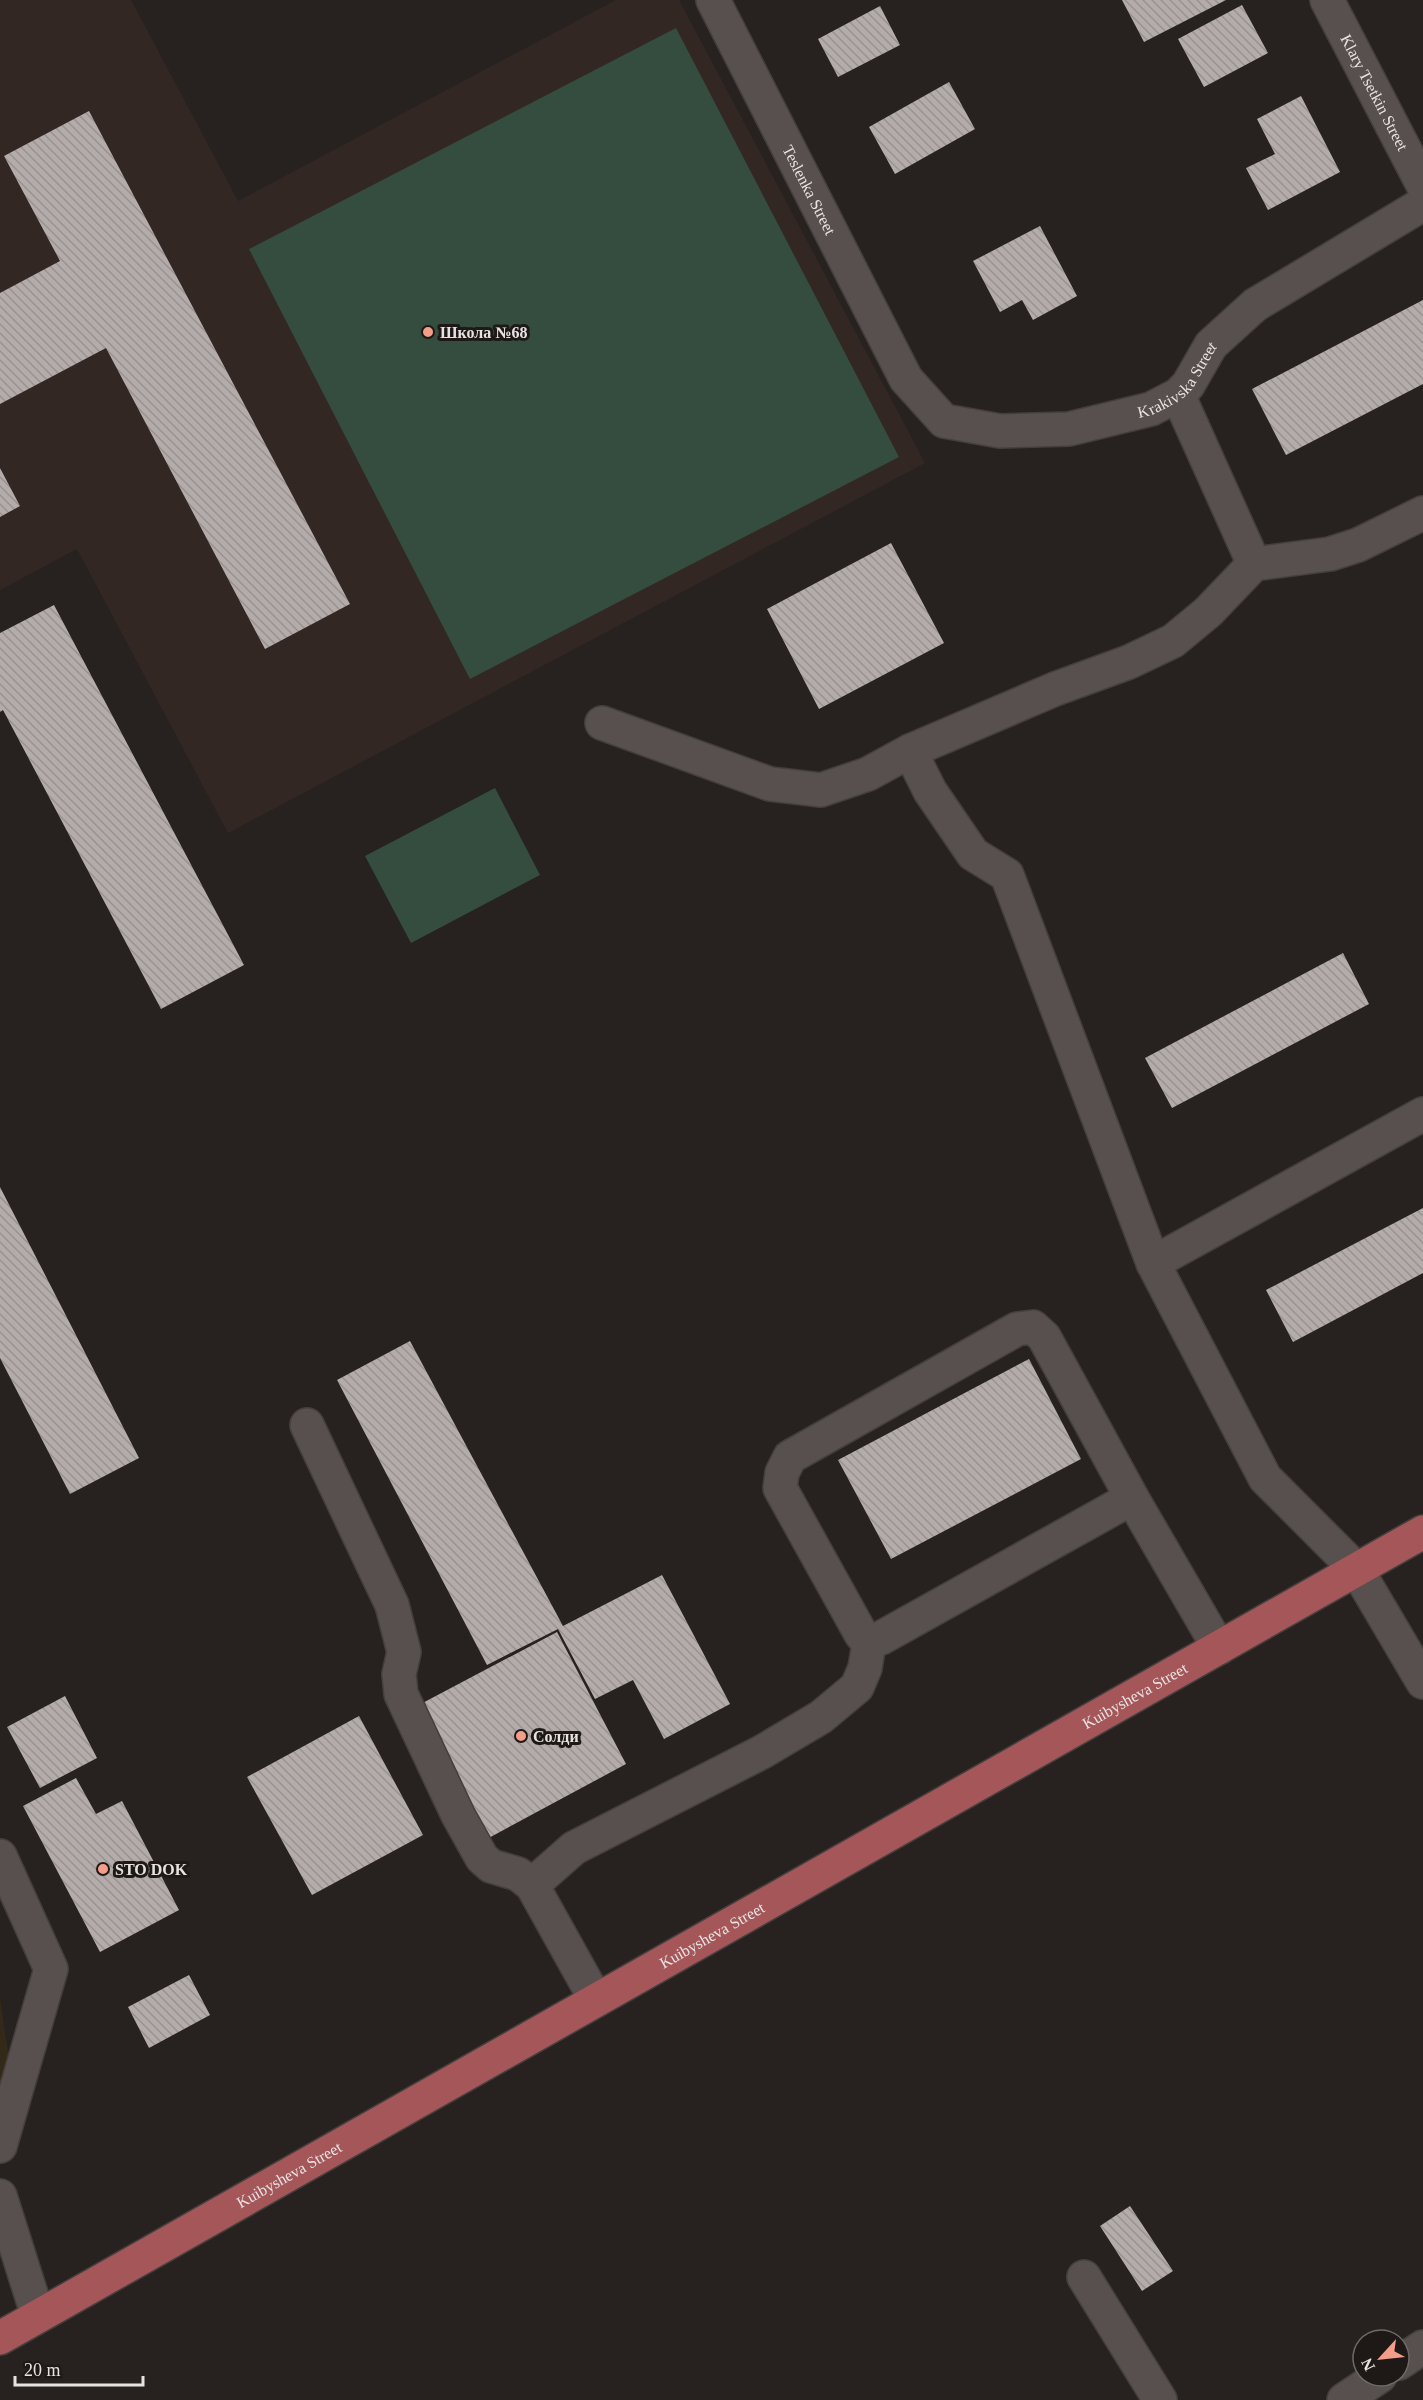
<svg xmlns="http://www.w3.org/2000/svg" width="1423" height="2400" viewBox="0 0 1423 2400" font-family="'Times New Roman',serif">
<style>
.commercial{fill:#322919}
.built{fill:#332723}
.green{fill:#344d3f}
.building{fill:url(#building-back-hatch)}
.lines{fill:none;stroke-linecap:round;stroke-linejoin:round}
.minor-casing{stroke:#443f3d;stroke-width:36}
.major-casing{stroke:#443f3d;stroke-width:36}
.minor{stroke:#57504e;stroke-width:33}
.major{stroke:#a45659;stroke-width:33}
.poi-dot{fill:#f49e8a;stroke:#1e1916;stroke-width:2}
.labels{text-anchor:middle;stroke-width:6;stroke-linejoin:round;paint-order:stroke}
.street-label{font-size:16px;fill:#e7e3e2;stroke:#1e1916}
.poi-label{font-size:16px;font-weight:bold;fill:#e7e3e2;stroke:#1e1916;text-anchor:start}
</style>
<defs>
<pattern id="building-back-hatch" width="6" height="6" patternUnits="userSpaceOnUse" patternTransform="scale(1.5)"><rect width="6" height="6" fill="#b4acaa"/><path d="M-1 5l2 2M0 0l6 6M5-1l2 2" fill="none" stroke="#989290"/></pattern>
</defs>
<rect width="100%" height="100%" fill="#272220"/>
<path class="commercial" d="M0 1998 21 2140 0 2152Z"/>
<path class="built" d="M0 0H131L238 201 616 0H679L925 463 228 833 77 549 0 590Z"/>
<path class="green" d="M676 28 899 457 470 679 249 249Z
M495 788 540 875 411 943 365 856Z"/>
<path class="building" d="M1122 0H1226L1144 42Z
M1242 5 1268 53 1204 87 1178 39Z
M880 6 900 45 838 77 818 39Z
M949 82 975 129 895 174 869 127Z
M1301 96 1340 172 1268 210 1246 168 1275 154 1257 119Z
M89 111 350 604 265 649 106 348 0 404V293L60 261 4 156Z
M1040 226 1077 296 1033 320 1022 300 1000 312 973 261Z
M1423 300V384L1286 455 1252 389Z
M0 468 20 506 0 517Z
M891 543 944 643 819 709 767 609Z
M54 605 244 965 161 1009 3 710 0 712V633Z
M1343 953 1369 1004 1172 1108 1145 1058Z
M0 1187 139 1458 70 1494 0 1358Z
M1423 1208V1273L1293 1342 1266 1290Z
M410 1341 563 1626 662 1575 730 1704 664 1739 633 1680 595 1699 558 1629 487 1665 337 1380Z
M1029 1359 1081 1459 891 1559 838 1460Z
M557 1632 626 1764 485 1840 415 1707Z
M65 1696 97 1758 40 1788 7 1727Z
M359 1716 423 1835 312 1895 247 1777Z
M76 1778 96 1814 122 1801 179 1910 100 1952 23 1806Z
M189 1975 210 2015 149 2048 128 2007Z
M1130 2206 1173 2271 1142 2291 1100 2226Z"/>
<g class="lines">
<defs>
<g id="minor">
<path id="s1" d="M713 0 906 379 944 421 1000 431 1069 429 1151 409 1178 395 1188 385 1211 345 1255 305 1423 204"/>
<path id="s2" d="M1327 0 1423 185"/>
<path d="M1178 395 1254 564"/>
<path d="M602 723 770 784 821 790 868 774 910 751 1055 689 1129 662 1173 641 1208 612 1254 564 1330 554 1358 545 1423 513"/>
<path d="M910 751 930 791 973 854 1007 875 1153 1263 1265 1478 1357 1570 1423 1682"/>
<path d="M1153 1263 1423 1114"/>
<path d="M307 1425 392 1605 404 1652 399 1674 401 1694 458 1815 482 1858 491 1866 518 1874 532 1885 596 2000"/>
<path d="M1132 1498 881 1638 869 1643 861 1634 780 1488 782 1473 790 1457 1017 1329 1033 1327 1044 1337 1132 1498 1219 1648"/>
<path d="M0 1856 51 1969 0 2146"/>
<path d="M532 1885 574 1848 762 1752 821 1717 857 1687 865 1668 869 1643"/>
<path d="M0 2196 38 2316"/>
<path d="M1084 2277 1160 2400"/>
<path d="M1399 2363 1423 2347"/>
<path d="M1344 2400 1380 2376"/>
</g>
<g id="major">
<path id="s3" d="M0 2338 1423 1532"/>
</g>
</defs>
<use href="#minor" class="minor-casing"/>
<use href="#major" class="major-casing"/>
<use href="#minor" class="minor"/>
<use href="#major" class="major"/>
</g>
<g class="poi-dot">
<circle cx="428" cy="332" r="6"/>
<circle cx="521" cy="1736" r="6"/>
<circle cx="103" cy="1869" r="6"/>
</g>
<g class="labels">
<g class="street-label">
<text dy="6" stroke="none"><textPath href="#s2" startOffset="104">Klary Tsetkin Street</textPath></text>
<text dy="6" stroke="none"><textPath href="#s1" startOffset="213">Teslenka Street</textPath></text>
<text dy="6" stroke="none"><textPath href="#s1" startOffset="732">Krakivska Street</textPath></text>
<text dy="6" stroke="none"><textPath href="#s3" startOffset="1304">Kuibysheva Street</textPath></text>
<text dy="6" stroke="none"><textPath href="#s3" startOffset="818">Kuibysheva Street</textPath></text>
<text dy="6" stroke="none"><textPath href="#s3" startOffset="332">Kuibysheva Street</textPath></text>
</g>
<g class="poi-label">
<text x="440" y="338">Школа №68</text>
<text x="533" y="1742">Солди</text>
<text x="115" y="1875">STO DOK</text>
</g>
</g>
<g transform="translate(1381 2358) rotate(243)"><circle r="28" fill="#1e1916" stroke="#6e6a68" stroke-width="1.5"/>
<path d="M0-4.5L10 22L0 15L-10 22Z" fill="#f49e8a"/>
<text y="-9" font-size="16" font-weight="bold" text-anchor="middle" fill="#e7e3e2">N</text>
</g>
<path d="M15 2376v9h128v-9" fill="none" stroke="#e7e3e2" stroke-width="3"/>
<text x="24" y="2376" font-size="18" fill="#e7e3e2" stroke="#1e1916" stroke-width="4.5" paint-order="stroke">20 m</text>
</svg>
